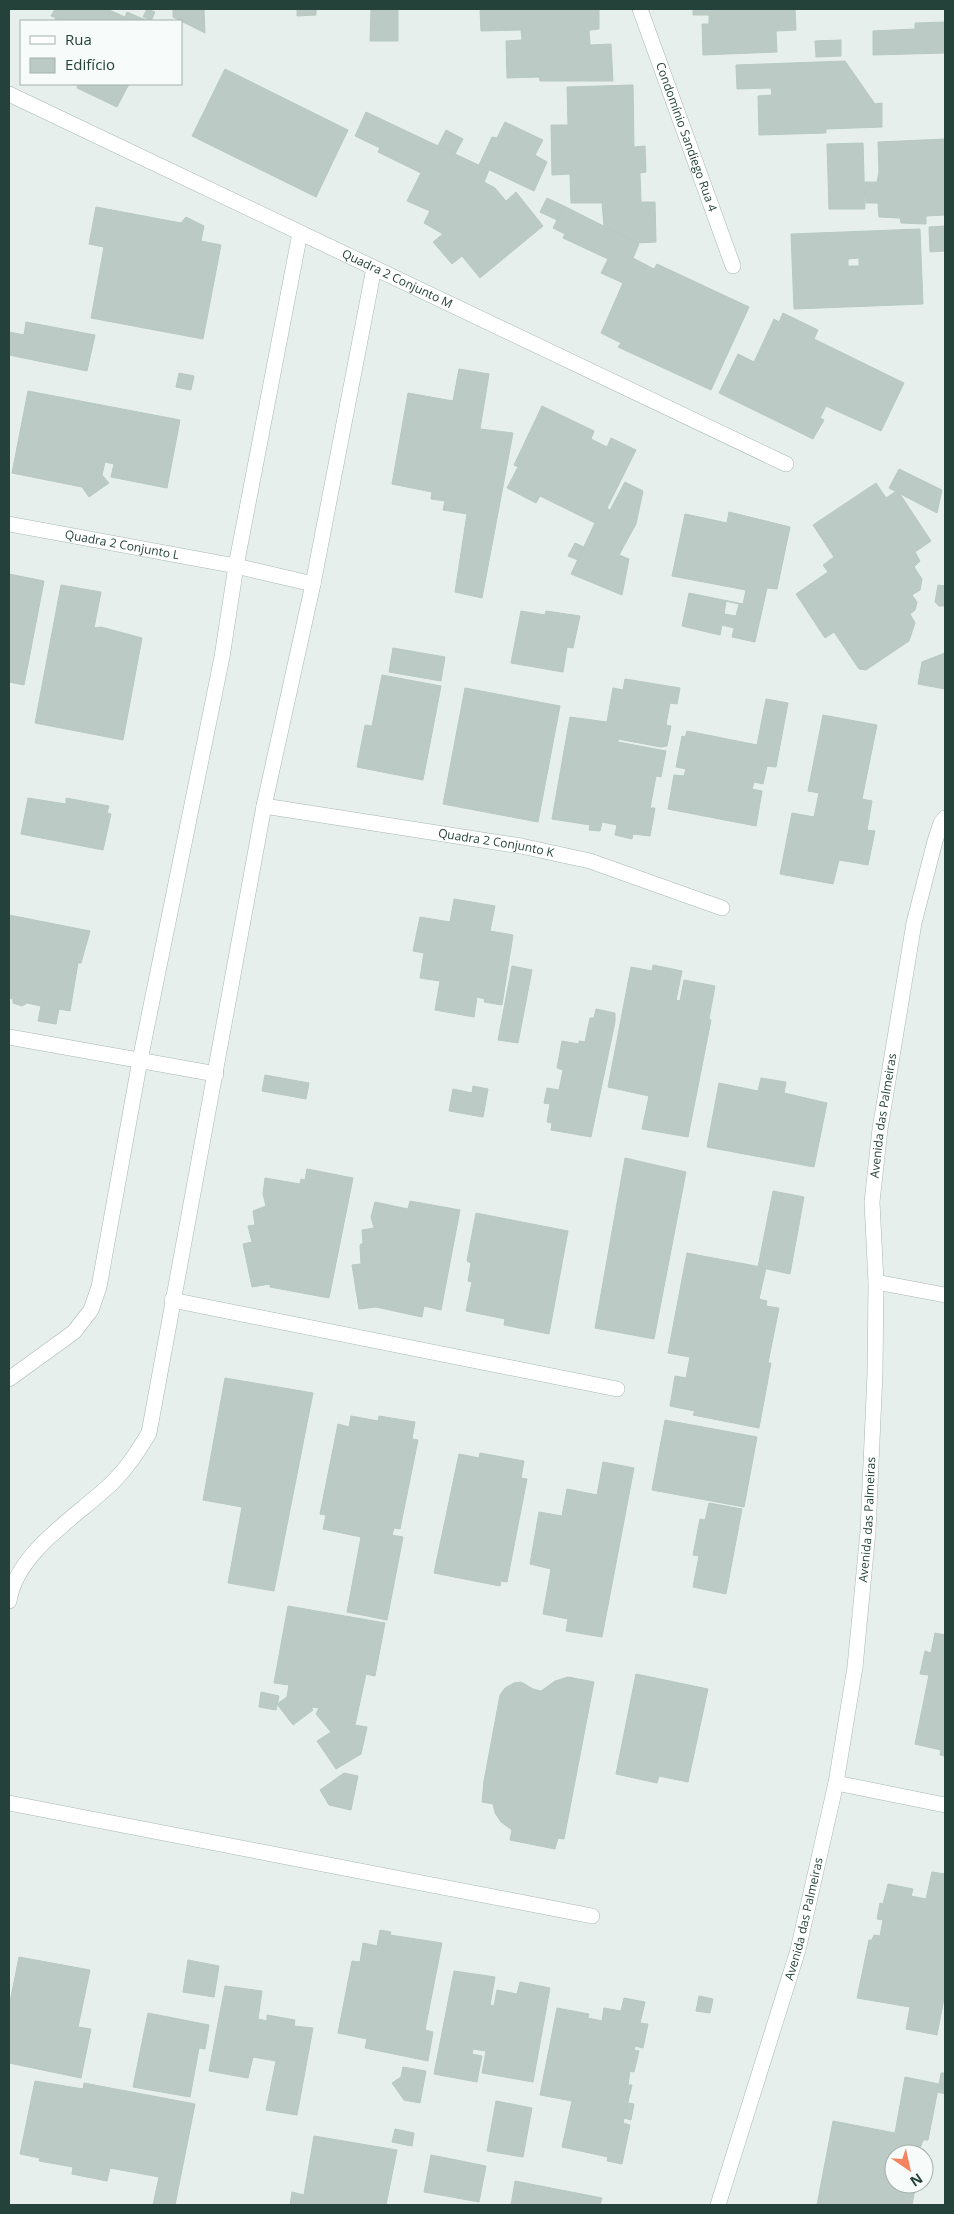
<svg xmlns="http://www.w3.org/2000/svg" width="954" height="2214" viewBox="0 0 954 2214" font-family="'Open Sans',sans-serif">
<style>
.building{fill:#bbcac4;stroke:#b8c9c2;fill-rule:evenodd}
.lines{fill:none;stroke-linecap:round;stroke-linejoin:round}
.minor-casing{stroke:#a8b8b2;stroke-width:16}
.minor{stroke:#fff;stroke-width:15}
.labels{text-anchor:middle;stroke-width:5;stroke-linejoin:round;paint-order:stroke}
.street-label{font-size:12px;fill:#24423a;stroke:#f7fbf9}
</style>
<rect width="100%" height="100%" fill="#e6efeb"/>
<path class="building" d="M55 9H107L125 17 127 12 148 21H54L56 18 51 16Z
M147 9 155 12 151 21 143 17Z
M173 9H204L205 33 173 17Z
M297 9H316V15L297 16Z
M371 9H398V41H370Z
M480 9H599V29L583 31H589L590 45 611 44 613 81H540L539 77 507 78 506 41 522 40 521 30 481 31Z
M693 9H795L796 30 776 31 777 52 703 55 702 24H709V15H693Z
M945 22V53L873 55V31L915 29V23Z
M841 40V56L816 57 815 41Z
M845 61 875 104 882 103V127L826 129V133L759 135 758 96 772 95 771 88 737 89 736 65Z
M225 69 348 130 316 197 192 136Z
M78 84H129L117 107 77 88Z
M633 85 634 147 645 146 646 172 640 173 641 202H655L656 242 637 243 604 226 602 203H571L570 174 552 175 551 125H568L567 87Z
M366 112 489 170 484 182 495 188 506 201 516 192 543 226 480 278 462 256 452 264 433 242 443 234 424 223 430 211 407 201 421 173 378 152 380 148 355 136Z
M505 122 543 140 535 155 547 162 534 191 479 165 492 137 497 138Z
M446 130 463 139 455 154 438 146Z
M945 139V215L926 216V224L901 223 900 218 879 217 878 203H866L865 182H877L879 172 878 142Z
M863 143 865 209H829L827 144Z
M547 198 564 206 557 220 540 212Z
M564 206 639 244 633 258 654 269 657 264 749 307 711 390 618 347 621 343 601 333 623 283 601 273 608 259 563 238 565 234 553 228Z
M96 207 181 223 186 217 204 226 201 241 221 245 203 339 91 318 104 247 89 244Z
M945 226V251L930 252 929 227Z
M920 229 923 304 794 309 791 234ZM859 258V266H848V259Z
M783 313 818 330 814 339 904 383 881 431 826 406 820 418 824 420 813 439 719 393 738 354 754 362 774 319 779 322Z
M26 322 95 335 87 371 9 355V332L24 335Z
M459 369 489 374 480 429 513 433 482 598 455 592 467 514 443 510 445 501 431 499 432 492 392 484 408 393 453 401Z
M179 373 194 376 191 390 176 387Z
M28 391 180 420 167 488 111 477 114 464 105 462 102 475 109 483 89 497 82 487 12 473Z
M542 406 594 431 591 439 607 447 611 438 636 450 607 508 610 510 625 482 643 491 636 524 619 555 629 559 622 595 571 574 595 523 540 496 536 503 507 488 518 467 514 465Z
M899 469 942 490 937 513 889 488Z
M876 483 886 498 895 492 900 494 931 541 915 552 920 561 914 567 922 579 920 590 912 595 917 602 915 610 910 614 915 623 909 641 866 670 859 669 834 632 825 638 796 594 828 572 823 565 834 557 813 525Z
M729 512 790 527 777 589 767 588 755 642 732 637 734 628 722 625 720 635 682 626 689 593 743 604 746 590 672 576 685 514 727 523ZM726 601 739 604 736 616 724 614Z
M575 543 584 547 578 560 568 556Z
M9 574 44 581 24 685 9 682Z
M61 585 101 592 94 628 101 627 142 638 123 740 35 723Z
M938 585 945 586 944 606H939L935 602Z
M521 611 545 615 546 611 580 616 573 648 567 647 563 672 511 663Z
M393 648 445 657 441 681 389 672Z
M945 653V689L918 684 922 662Z
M382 675 441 686 423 780 357 767 365 725 372 726Z
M625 679 680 688 677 704 670 703 666 725 671 726 667 746 661 747 618 739V742L666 751 661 777 656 776 650 808H655L650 836 633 834 632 839 615 835 617 825 602 822 600 831 589 830 590 825 552 819 570 717 607 722 613 688 623 690Z
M465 688 560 706 538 822 443 804Z
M766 699 788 703 776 767 767 766 763 784 754 782 752 789 762 791 756 826 668 809 674 775 684 776 686 769 676 767 682 736 685 737 687 731 757 745Z
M823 715 877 725 862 799 872 801 867 830 875 831 868 865 839 860 833 884 780 874 792 813 814 817 819 793 808 791Z
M28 798 66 804V798L109 806 107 813 111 814 103 850 21 834Z
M454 899 495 906 490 931 513 935 502 1005 484 1002 485 999 477 997 474 1017 435 1010 440 981 420 978 424 953 413 951 420 917 450 922Z
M9 915 90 931 81 963H78L70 1011 59 1009 56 1024 38 1021 41 1006 27 1003 22 1006 13 1003V999L9 998Z
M653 965 682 971 676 1000 680 1001 684 980 715 986 709 1019 711 1020 688 1137 642 1129 649 1096 608 1087 631 967 652 971Z
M512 966 532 970 518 1043 498 1040Z
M596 1009 615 1013V1022L591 1137 551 1130 552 1123 547 1122 550 1104 544 1103 547 1088 559 1090 563 1070 557 1068 562 1041 579 1044V1041L585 1042 590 1018H594Z
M265 1075 309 1083 306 1099 262 1091Z
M761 1078 786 1082 784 1093 827 1103 814 1167 707 1147 719 1083 758 1091Z
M473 1086 488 1089 483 1117 449 1111 453 1089 472 1093Z
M625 1158 686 1172 654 1339 595 1328Z
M307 1169 353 1178 329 1298 270 1287V1284L252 1287 243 1244 252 1242 248 1226 255 1225 253 1211 266 1206 263 1194 265 1178 300 1184 301 1179 305 1180Z
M773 1191 804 1197 790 1274 758 1267Z
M410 1201 460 1210 441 1310 424 1306 422 1317 376 1307 359 1309 352 1265 361 1264 360 1245 363 1243 362 1230 374 1228 371 1217 375 1202 408 1209Z
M476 1213 568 1231 549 1334 504 1325 505 1319 466 1311 472 1282 468 1281 471 1263 467 1261Z
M687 1253 766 1268 759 1299 767 1301 766 1306 779 1308 768 1363H771L759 1428 693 1415 695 1411 670 1406 675 1376 686 1378 690 1357 668 1353Z
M225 1378 313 1393 274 1591 228 1583 242 1507 203 1500Z
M351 1416 378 1421 379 1416 415 1422 412 1439 418 1440 400 1529 394 1528 392 1535 403 1537 387 1620 347 1612 361 1537 323 1529 326 1515 320 1514 338 1424 349 1427Z
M665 1420 757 1437 744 1507 652 1490Z
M480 1453 524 1461 521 1478 527 1479 507 1582 501 1581 500 1586 434 1573 459 1454 479 1458Z
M603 1462 634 1468 602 1637 566 1631 568 1619 543 1614 551 1569 530 1564 539 1512 562 1516 567 1489 597 1495Z
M709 1503 742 1509 726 1594 693 1587 699 1556 693 1555 700 1519 705 1520Z
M288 1606 385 1623 375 1676 366 1674 355 1725 367 1727 361 1754 336 1769 317 1741 331 1732 316 1714 319 1708 311 1707 313 1710 293 1725 277 1704 287 1697 289 1685 274 1683Z
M935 1633 945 1635V1756L940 1755 941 1750 915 1744 929 1675 920 1674 925 1651 931 1653Z
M636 1674 708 1689 688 1782 659 1776 657 1783 616 1774Z
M568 1677 594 1682 564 1839 558 1838 555 1849 510 1840 512 1830 501 1822 495 1813 493 1804 482 1802 484 1781 500 1695 505 1688 514 1683 521 1682 533 1689 541 1691 555 1681Z
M261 1692 279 1696 276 1710 259 1707Z
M344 1773 358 1776 351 1810 329 1805 320 1790Z
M932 1872 945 1874V1993L937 2035 906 2029 910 2007 857 1998 869 1940H872L874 1935 880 1936 883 1920 877 1919 880 1903 883 1904 888 1884 913 1889 911 1896 926 1899Z
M380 1930 391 1932 390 1935 442 1943 425 2030 433 2032 428 2061 365 2048 367 2039 338 2033 352 1961 360 1962 363 1943 377 1946Z
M19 1957 90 1970 78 2027 91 2029 81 2078 9 2063V2007Z
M188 1960 219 1966 214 1997 183 1992Z
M454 1971 495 1977 490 2005 494 2006 497 1990 517 1994 520 1982 550 1988 533 2082 482 2073 486 2051 473 2049 472 2054 482 2056 477 2082 434 2074Z
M225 1986 262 1991 258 2019 267 2021V2015L295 2020 294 2026 313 2028 297 2115 266 2110 276 2061 253 2057 248 2078 209 2071Z
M699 1996 713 1999 710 2013 696 2011Z
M624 1998 645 2002 640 2023 648 2024 643 2048 635 2046 634 2050 639 2051 634 2072 630 2071 628 2085H632L623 2123 630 2125 622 2164 607 2161 608 2157 562 2147 572 2101 540 2095 557 2008 589 2014 588 2018 602 2021 604 2008 621 2011Z
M148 2013 209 2025 205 2049 199 2048 190 2097 133 2087Z
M403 2067 426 2071 420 2103 404 2100 392 2083 401 2077Z
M941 2073H945V2094L938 2092Z
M905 2077 939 2084 928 2140H923L918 2154H894V2184H916L912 2205H817L833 2121 895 2133Z
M35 2081 83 2089 84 2083 195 2104 175 2205H153L159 2177 110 2168 107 2181 72 2174 73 2167 39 2161 40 2158 20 2154Z
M496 2101 532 2108 523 2157 487 2151Z
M628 2103 634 2104 631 2120 624 2118Z
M395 2129 414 2133 412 2146 392 2142Z
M314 2136 397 2150 386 2205H290L292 2192 304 2195Z
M431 2155 486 2166 479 2202 424 2192Z
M515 2181 602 2198 600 2205H511Z"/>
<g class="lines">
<defs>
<g id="minor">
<path id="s1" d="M640 9 733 266"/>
<path id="s2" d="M9 94 786 464"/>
<path id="s3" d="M9 524 236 566 313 584"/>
<path id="s4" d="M264 806 521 846 590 861 722 908"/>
<path d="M9 1037 216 1074"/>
<path d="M876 1282 945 1295"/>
<path d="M172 1300 617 1389"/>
<path d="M9 1379 74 1332 91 1310 99 1287 140 1060 222 657 236 566 300 233"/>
<path d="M9 1601C17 1551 78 1516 113 1482 128 1467 138 1451 149 1433L264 806 313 584 374 268"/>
<path d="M836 1783 945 1805"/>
<path d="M9 1803 592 1916"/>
<path id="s5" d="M718 2205 798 1950 836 1783 855 1667 868 1531 875 1373 876 1282 872 1202 880 1129 914 923 935 841 941 823 945 818"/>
</g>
</defs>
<use href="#minor" class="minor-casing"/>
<use href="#minor" class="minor"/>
</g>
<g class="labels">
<g class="street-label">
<text dy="4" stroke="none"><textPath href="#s1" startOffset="136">Condomínio Sandiego Rua 4</textPath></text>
<text dy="4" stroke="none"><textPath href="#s2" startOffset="430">Quadra 2 Conjunto M</textPath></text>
<text dy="4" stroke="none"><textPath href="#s3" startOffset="115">Quadra 2 Conjunto L</textPath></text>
<text dy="4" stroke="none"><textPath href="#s4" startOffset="235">Quadra 2 Conjunto K</textPath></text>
<text dy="4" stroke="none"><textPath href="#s5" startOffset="1109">Avenida das Palmeiras</textPath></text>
<text dy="4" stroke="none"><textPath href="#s5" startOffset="704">Avenida das Palmeiras</textPath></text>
<text dy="4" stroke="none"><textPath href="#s5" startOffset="299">Avenida das Palmeiras</textPath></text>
</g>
</g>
<rect width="954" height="2214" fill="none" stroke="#24423a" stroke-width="20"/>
<rect x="20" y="20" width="162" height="65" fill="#f7fbf9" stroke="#a3b1ad"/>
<rect x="30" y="36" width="25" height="8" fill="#ffffff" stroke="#a3b1ad"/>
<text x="65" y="45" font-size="15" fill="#24423a">Rua</text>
<rect x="30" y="58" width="25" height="15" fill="#bbcac4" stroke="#a3b1ad"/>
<text x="65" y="70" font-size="15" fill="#24423a">Edifício</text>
<g transform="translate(909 2169) rotate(146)"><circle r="24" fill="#f7fbf9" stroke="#a3b1ad"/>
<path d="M0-4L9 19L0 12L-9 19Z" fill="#f4845f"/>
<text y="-8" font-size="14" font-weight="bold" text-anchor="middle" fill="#24423a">N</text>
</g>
</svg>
